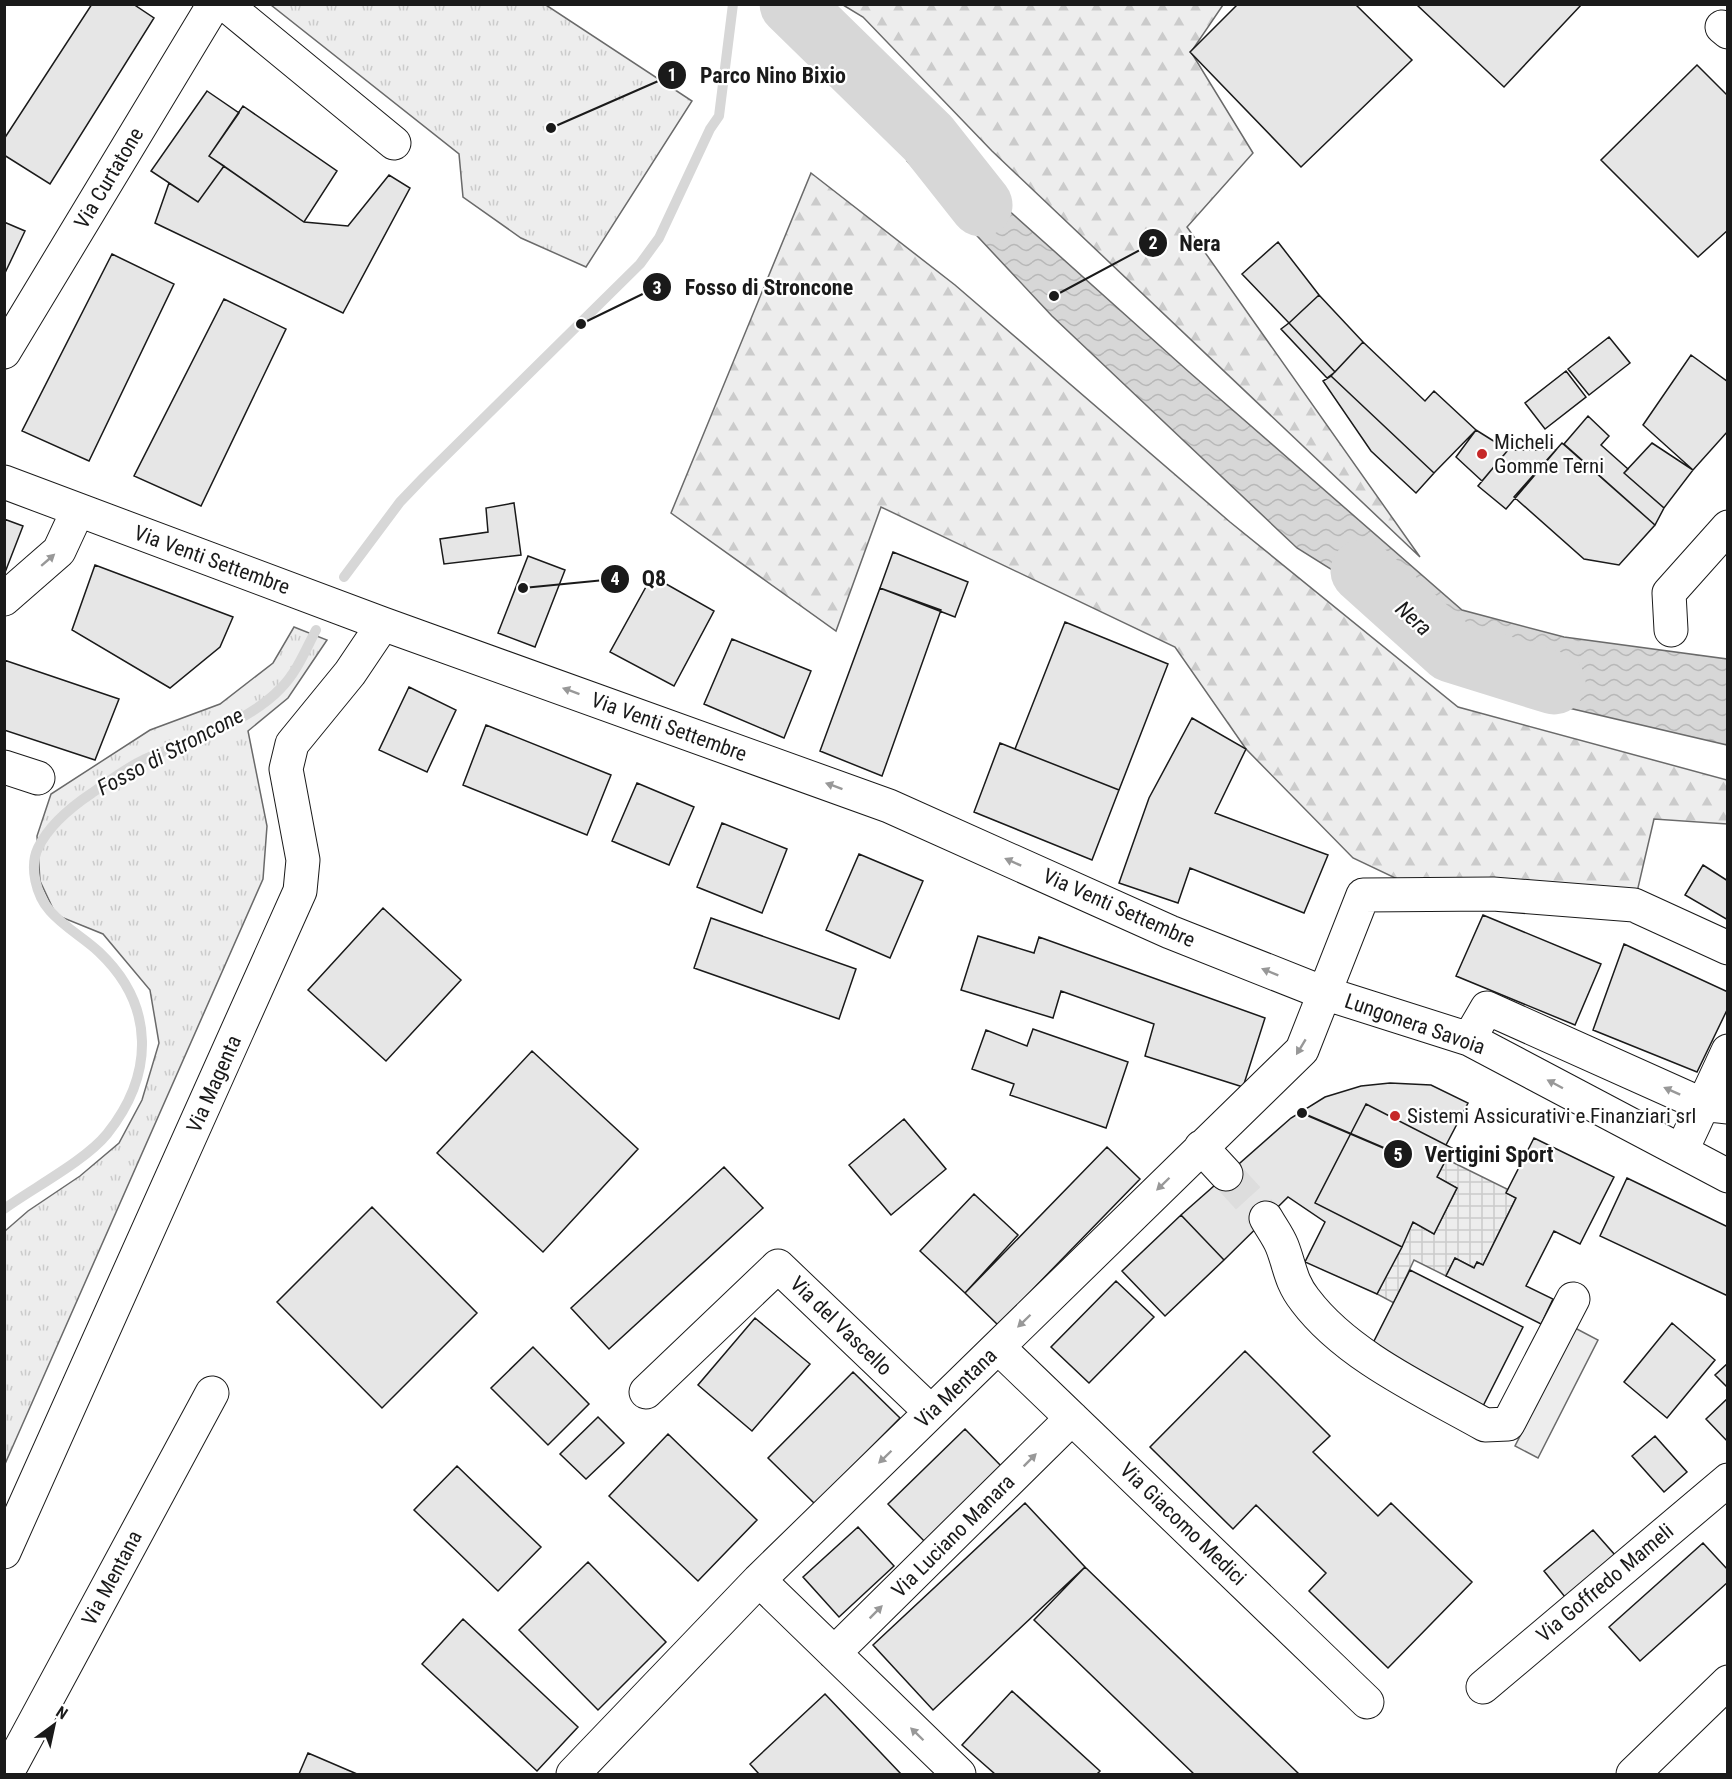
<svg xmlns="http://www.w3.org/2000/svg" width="1732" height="1779" viewBox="0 0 1732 1779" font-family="'Roboto Condensed',sans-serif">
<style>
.grass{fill:url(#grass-tufts);stroke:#6a6a6a;stroke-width:1.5}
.forest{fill:url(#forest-firs);stroke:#6a6a6a;stroke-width:1.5}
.built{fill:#ededed;stroke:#6a6a6a;stroke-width:1.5}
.plaza{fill:url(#plaza-grid);stroke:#6a6a6a;stroke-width:1.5}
.water{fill:url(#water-waves);stroke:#6a6a6a;stroke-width:1.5}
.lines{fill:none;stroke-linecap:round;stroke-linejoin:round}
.stream{stroke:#d7d7d7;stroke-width:10}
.river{stroke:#d7d7d7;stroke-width:63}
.building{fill:#e6e6e6;stroke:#1a1a1a;stroke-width:1.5}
.minor-tunnel{stroke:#ddd;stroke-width:33;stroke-dasharray:33 16;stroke-linecap:butt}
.minor-casing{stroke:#1a1a1a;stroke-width:35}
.minor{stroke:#fff;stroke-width:33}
.oneway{fill:#989898}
.poi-dot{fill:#c62828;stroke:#fff;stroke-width:2}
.labels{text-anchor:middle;stroke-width:4.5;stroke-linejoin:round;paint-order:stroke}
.street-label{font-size:21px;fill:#1a1a1a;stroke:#fff}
.poi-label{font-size:21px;fill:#1a1a1a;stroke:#fff;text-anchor:start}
.water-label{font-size:22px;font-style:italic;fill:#1a1a1a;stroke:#fff}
.leader{fill:none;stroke:#1a1a1a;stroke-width:2}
.callout-dot{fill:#1a1a1a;stroke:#fff;stroke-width:2}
.mark-label{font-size:18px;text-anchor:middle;font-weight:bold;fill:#fff}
.callout-label{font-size:22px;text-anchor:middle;font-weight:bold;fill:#1a1a1a;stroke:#fff;stroke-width:4.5;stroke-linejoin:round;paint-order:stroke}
</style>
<defs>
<pattern id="grass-tufts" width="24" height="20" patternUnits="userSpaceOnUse" patternTransform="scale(1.5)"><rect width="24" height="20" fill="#ededed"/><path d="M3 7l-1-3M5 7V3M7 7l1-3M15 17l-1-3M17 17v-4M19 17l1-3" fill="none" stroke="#cbcbcb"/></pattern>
<pattern id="forest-firs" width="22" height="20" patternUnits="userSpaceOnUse" patternTransform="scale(1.5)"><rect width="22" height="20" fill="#ededed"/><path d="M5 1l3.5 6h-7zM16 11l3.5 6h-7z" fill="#cbcbcb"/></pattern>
<pattern id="plaza-grid" width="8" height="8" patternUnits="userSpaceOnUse" patternTransform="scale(1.5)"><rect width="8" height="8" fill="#ededed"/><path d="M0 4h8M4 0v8" fill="none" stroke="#cbcbcb"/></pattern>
<pattern id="water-waves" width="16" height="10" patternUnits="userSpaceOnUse" patternTransform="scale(1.5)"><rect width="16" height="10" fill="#d7d7d7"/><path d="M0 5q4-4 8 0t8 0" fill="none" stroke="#b8b8b8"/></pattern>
</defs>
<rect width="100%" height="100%" fill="#fff"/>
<path class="grass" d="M271 5H546L692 101 586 267 521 238 463 197 459 154Z
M294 627 327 640 288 698 248 731 267 826 263 879 5 1464V1231L28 1211 80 1176 119 1143 142 1100 159 1043 150 990 103 934 56 915 40 881 37 836 51 794 150 730 220 704 273 663Z"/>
<path class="forest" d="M843 5H1223L1191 52 1253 153 1187 227 1420 557 992 151 863 17Z
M811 173 955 285 1230 522 1458 707 1727 780V824L1654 819 1634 905 1431 895 1353 858 1246 749 1175 647 881 507 836 631 671 513Z"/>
<path class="built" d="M1575 1328 1598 1340 1538 1458 1515 1446Z"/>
<path class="plaza" d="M1446 1159 1509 1190 1507 1193 1516 1198 1483 1265 1477 1262 1474 1268 1455 1258 1446 1276 1414 1260 1394 1303 1377 1294 1413 1222 1434 1234 1457 1188 1437 1177Z"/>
<path class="water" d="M928 138 1189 372 1462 610 1564 637 1727 659V745L1543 702 1297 548 1052 316 907 161Z"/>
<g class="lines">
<path class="stream" d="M344 577 400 502 424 477 640 264 659 238 710 129 719 116 733 4
M4 1209C33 1188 85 1161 107 1134 154 1075 156 1006 99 952 84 938 64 927 50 911 36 895 29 867 38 848 49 825 71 807 92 793 109 781 126 768 145 759 190 739 247 724 281 688 297 672 306 649 316 630"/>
<path class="river" d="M791 4 928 138 981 205
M1362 571 1451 651 1554 683"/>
</g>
<path class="building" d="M92 4H133L154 18 50 184 4 155V139Z
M1238 4H1355L1412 60 1301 167 1190 52Z
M1416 4H1582L1504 87Z
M1697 65 1728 96V230L1698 257 1601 160Z
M207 91 239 113 209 156 224 166 198 202 151 171Z
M243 106 337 171 304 222 209 156Z
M224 166 304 222 348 226 389 175 410 188 343 313 155 223 169 183 198 202Z
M4 222 25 231 4 275Z
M1278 242 1319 295 1289 323 1242 274Z
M112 254 174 284 89 461 22 431Z
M1319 295 1363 342 1335 372 1289 323Z
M224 299 286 329 201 506 134 476Z
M1289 323 1335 372 1327 378 1281 329Z
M1609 337 1630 363 1589 395 1568 369Z
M1363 342 1425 401 1434 391 1476 430 1434 473 1331 376Z
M1691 355 1728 382V431L1693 470 1643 425Z
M1566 371 1586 397 1545 429 1525 403Z
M1331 376 1434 473 1416 493 1371 451 1323 381Z
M1588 416 1609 436 1601 445 1628 469 1624 473 1664 508 1655 525 1564 444Z
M1476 430 1508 450 1482 481 1456 457Z
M1562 443 1655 525 1619 565 1584 559 1514 497Z
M1652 443 1693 470 1664 508 1624 473Z
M1508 450H1556L1506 509 1478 486Z
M514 503 521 555 444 564 440 539 488 532 486 508Z
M4 519 23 526 4 575Z
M893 552 968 582 955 617 880 588Z
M528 556 565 570 535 647 498 633Z
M95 565 233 617 220 647 170 688 72 630Z
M652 576 714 611 674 686 610 652Z
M880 588 941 610 882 776 820 751Z
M1065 622 1168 664 1119 790 1015 749Z
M732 639 811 671 784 738 704 704Z
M4 660 119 699 95 760 4 730Z
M409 687 456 710 427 772 379 750Z
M1192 718 1246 749 1215 813 1328 855 1304 913 1190 868 1178 903 1119 883 1149 798Z
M486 725 611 775 587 835 463 785Z
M1000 743 1119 790 1092 860 974 812Z
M637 783 694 807 669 865 612 841Z
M722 823 787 849 762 913 697 887Z
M859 854 923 881 890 958 826 930Z
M1703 865 1728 881V920L1685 895Z
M383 908 461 980 386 1061 308 990Z
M1483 915 1601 964 1575 1025 1456 976Z
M711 918 856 969 839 1019 694 968Z
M978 936 1034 953 1039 937 1265 1018 1243 1087 1145 1056 1154 1024 1061 991 1053 1018 961 990Z
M1624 944 1728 992V1008L1697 1072 1593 1030Z
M1033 1029 1128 1062 1106 1128 1010 1095 1014 1084 972 1069 986 1030 1027 1046Z
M532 1051 638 1149 543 1252 437 1153Z
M1390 1083 1431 1085 1468 1103 1446 1145 1366 1104 1315 1203 1402 1247 1377 1294 1305 1262 1325 1222 1288 1197 1224 1260 1181 1215 1291 1118 1325 1097 1361 1086Z
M1366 1104 1452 1148 1437 1177 1457 1188 1434 1234 1413 1222 1402 1247 1315 1203Z
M904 1119 946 1169 891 1215 849 1165Z
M1534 1138 1614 1177 1580 1244 1554 1231 1526 1286 1553 1299 1541 1324 1446 1276 1455 1258 1474 1268 1477 1262 1483 1265 1516 1198 1506 1193Z
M1107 1147 1140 1179 998 1325 965 1293Z
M724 1167 763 1208 609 1349 571 1308Z
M1627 1178 1728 1227V1296L1600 1236Z
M974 1194 1018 1235 965 1293 920 1251Z
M372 1207 477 1313 382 1408 277 1302Z
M1181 1215 1224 1260 1165 1316 1122 1271Z
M1410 1270 1523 1327 1481 1410 1368 1353Z
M1116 1281 1154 1317 1089 1383 1051 1347Z
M755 1318 810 1364 752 1431 698 1385Z
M1672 1323 1715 1360 1667 1418 1624 1382Z
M533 1347 589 1404 548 1445 491 1388Z
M1245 1351 1330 1436 1313 1452 1378 1516 1391 1503 1472 1582 1388 1668 1309 1591 1326 1573 1256 1505 1233 1529 1150 1447Z
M1728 1363V1388L1715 1375Z
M853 1372 900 1418 815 1504 768 1458Z
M1728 1398V1442L1706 1419Z
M598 1417 624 1443 586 1479 560 1454Z
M965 1429 1004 1469 927 1544 888 1504Z
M668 1434 757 1520 698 1581 609 1496Z
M1655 1436 1687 1472 1664 1492 1632 1456Z
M457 1466 541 1547 498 1591 414 1510Z
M1025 1503 1085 1567 933 1710 873 1645Z
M858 1527 894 1566 839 1617 803 1577Z
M1593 1530 1615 1555 1565 1597 1544 1571Z
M1703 1543 1728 1570V1582L1640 1661 1609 1627Z
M588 1562 666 1642 598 1710 519 1630Z
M1085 1567 1299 1774H1194L1034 1620Z
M463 1619 578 1727 537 1771 422 1664Z
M1012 1691 1100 1771 1097 1774H995L962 1745Z
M825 1694 901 1774H759L750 1764Z
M308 1753 357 1774H299Z"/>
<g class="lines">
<path class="minor-tunnel" d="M1226 1174 1266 1218"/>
<defs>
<path id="minor" d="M225 4 394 143
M1722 27 1728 32
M4 352 214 4
M4 482 383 624 889 806 1170 932 1324 993 1469 1039 1728 1176
M4 599 59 551 78 510
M1671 630 1669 593 1728 527
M4 767 38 778
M1469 1039 1487 1008 1701 1104 1728 1107
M1201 1147 1226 1174
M1682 1150 1728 1051
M1266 1218C1271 1227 1278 1236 1282 1246 1290 1266 1290 1281 1305 1300 1347 1356 1425 1391 1485 1425L1508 1424 1573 1299
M998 1347 1367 1702
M646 1392 778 1266 931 1412
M4 1552 300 891 303 860 286 769 292 744 350 673 383 624
M759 1580 959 1774
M834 1653 1072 1418
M1483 1687 1728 1480
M12 1764 212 1393
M573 1774 759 1580 1302 1050 1363 895 1493 894 1634 905 1728 948
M1633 1774 1728 1682"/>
</defs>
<use href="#minor" class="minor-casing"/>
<use href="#minor" class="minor"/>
</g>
<defs><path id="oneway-solid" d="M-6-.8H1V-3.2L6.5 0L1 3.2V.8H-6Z" transform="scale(1.5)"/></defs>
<g class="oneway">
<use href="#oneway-solid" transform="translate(48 560) rotate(-41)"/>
<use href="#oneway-solid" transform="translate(571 691) rotate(-160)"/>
<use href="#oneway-solid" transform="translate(834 786) rotate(-160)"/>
<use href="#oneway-solid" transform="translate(1013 862) rotate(-156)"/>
<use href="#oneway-solid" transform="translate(1270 972) rotate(-158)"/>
<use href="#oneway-solid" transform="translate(1301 1047) rotate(121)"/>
<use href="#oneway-solid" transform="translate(1555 1084) rotate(-152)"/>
<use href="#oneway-solid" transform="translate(1672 1091) rotate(-156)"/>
<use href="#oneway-solid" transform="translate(1163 1184) rotate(136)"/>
<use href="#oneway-solid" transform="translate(1024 1321) rotate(136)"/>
<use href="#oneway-solid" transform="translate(885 1457) rotate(136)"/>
<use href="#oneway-solid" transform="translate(1030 1460) rotate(-45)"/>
<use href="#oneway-solid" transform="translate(876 1612) rotate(-45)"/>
<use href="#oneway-solid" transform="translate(917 1734) rotate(-136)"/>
</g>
<g class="poi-dot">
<circle cx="1482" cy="454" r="6"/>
<circle cx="1395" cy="1116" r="6"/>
</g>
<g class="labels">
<g class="street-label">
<text transform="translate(109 178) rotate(-59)" y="7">Via Curtatone</text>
<text transform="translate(212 560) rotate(20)" y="7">Via Venti Settembre</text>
<text transform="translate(669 727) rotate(20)" y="7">Via Venti Settembre</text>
<text transform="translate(1119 908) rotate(24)" y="7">Via Venti Settembre</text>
<text transform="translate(1415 1024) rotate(19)" y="7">Lungonera Savoia</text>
<text transform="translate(214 1084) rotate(-66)" y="7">Via Magenta</text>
<text transform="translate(841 1326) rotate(44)" y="7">Via del Vascello</text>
<text transform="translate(956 1388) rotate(-44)" y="7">Via Mentana</text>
<text transform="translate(1183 1524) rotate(44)" y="7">Via Giacomo Medici</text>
<text transform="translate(953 1536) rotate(-45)" y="7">Via Luciano Manara</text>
<text transform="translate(112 1578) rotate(-62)" y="7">Via Mentana</text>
<text transform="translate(1605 1583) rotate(-40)" y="7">Via Goffredo Mameli</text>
</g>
<g class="poi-label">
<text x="1494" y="449">Micheli<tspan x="1494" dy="24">Gomme Terni</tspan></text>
<text x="1407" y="1123">Sistemi Assicurativi e Finanziari srl</text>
</g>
<g class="water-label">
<text transform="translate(1414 618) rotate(42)" y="8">Nera</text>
<text transform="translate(170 751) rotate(-28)" y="8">Fosso di Stroncone</text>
</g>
</g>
<path class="leader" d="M551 128L672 75M1054 296L1153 243M581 324L657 287M523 588L615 579M1302 1113L1398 1154"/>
<g class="callout-dot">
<circle cx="551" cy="128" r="6"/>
<circle cx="1054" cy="296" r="6"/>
<circle cx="581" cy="324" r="6"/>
<circle cx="523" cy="588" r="6"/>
<circle cx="1302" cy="1113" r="6"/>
<circle cx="672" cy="75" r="15"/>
<circle cx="1153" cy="243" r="15"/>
<circle cx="657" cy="287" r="15"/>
<circle cx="615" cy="579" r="15"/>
<circle cx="1398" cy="1154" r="15"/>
</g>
<g class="mark-label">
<text x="672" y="81">1</text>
<text x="1153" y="249">2</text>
<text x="657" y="294">3</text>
<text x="615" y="585">4</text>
<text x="1398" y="1161">5</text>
</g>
<g class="callout-label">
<text x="773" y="83">Parco Nino Bixio</text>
<text x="1200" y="251">Nera</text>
<text x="769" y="295">Fosso di Stroncone</text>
<text x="654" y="586">Q8</text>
<text x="1489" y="1162">Vertigini Sport</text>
</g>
<rect width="1732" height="1779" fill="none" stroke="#1a1a1a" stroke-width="12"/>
<g transform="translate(54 1725) rotate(33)" stroke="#ffffff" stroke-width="4.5" paint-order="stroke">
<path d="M0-4.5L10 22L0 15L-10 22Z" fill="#1a1a1a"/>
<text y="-9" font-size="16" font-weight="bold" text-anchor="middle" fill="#1a1a1a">N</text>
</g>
</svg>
